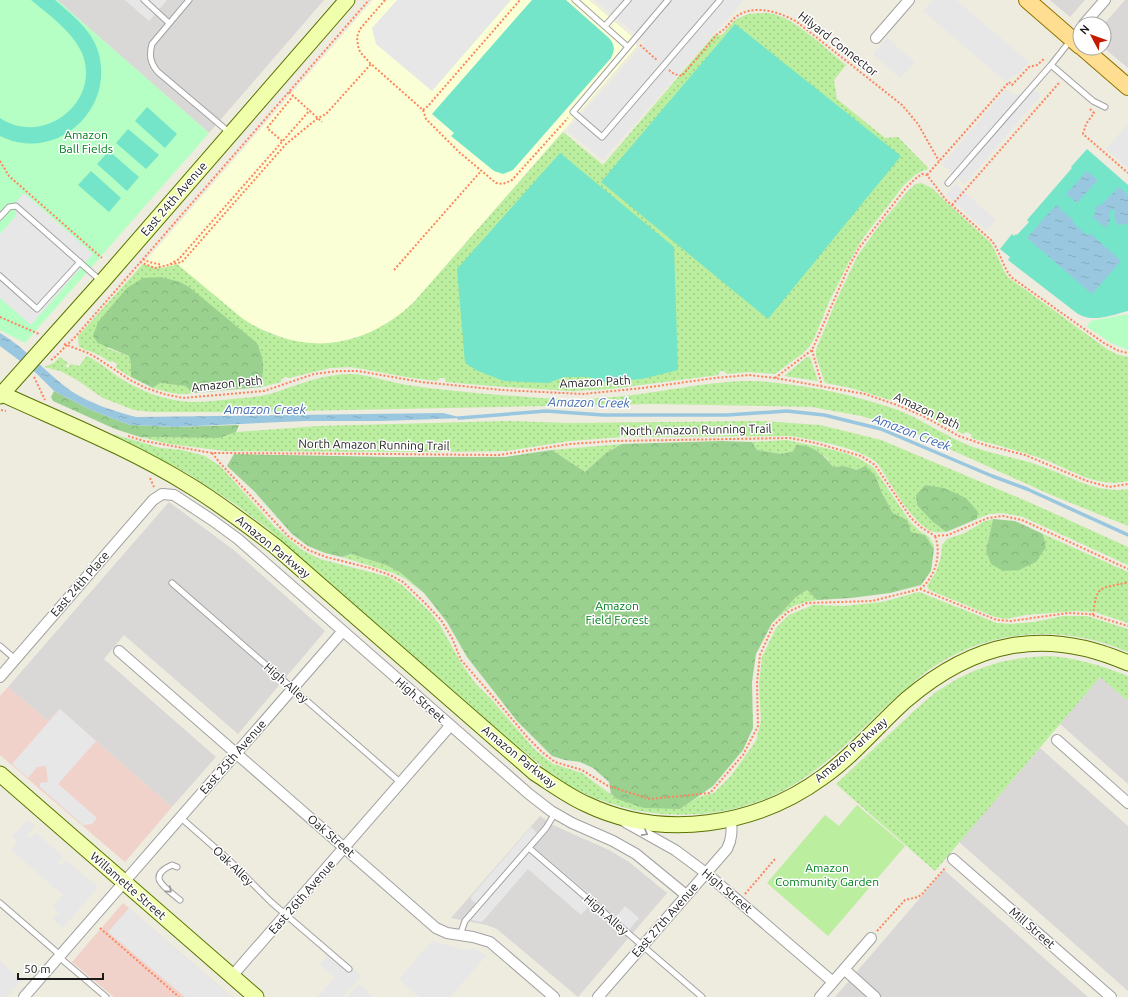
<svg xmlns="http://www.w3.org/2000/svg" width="1128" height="997" viewBox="0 0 1128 997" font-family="Ubuntu,sans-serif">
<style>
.residential{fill:#d9d8d7}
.commercial{fill:#f1d2cb}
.education{fill:#faffd6}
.grass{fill:url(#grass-dots)}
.forest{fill:url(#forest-crowns)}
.park{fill:#b5fec4}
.garden{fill:#bbee9e}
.pitch{fill:#74e5c8}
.parking{fill:#e7e7e7}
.water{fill:url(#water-ripples)}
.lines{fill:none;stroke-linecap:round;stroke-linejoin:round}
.stream{stroke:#9ac7e0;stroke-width:3.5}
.lane-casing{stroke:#a2a2a2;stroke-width:7}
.street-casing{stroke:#a2a2a2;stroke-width:12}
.secondary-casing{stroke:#587300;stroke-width:17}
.primary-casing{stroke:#917400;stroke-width:18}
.path{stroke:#ff845e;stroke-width:2;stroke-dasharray:2 2;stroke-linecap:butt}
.lane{stroke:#fff;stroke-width:5}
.street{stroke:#fff;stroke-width:10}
.secondary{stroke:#f0ffab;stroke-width:15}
.primary{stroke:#ffde92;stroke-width:16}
.oneway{stroke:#989898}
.labels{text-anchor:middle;stroke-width:3;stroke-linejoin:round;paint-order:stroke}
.street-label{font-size:12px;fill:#1b1b1b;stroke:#fff}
.park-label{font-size:12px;fill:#01801c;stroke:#fff}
.water-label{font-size:13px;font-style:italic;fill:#406ab1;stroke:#fff}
</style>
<defs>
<pattern id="grass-dots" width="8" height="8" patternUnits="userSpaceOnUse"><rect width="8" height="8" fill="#bbee9e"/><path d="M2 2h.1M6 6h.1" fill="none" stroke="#a0cc88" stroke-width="1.8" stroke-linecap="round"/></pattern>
<pattern id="forest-crowns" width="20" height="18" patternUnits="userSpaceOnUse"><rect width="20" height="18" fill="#9ad18f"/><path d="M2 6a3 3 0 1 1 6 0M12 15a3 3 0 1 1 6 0" fill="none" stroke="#84b37b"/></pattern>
<pattern id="water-ripples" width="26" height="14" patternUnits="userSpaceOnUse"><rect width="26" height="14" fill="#9ac7e0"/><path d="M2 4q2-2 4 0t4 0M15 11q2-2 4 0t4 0" fill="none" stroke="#84aac0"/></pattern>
</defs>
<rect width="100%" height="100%" fill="#eeebdf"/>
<path class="residential" d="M57 0H324L209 133Z
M1050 0H1085L1070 17Z
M1125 0H1128V68L1104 48V24Z
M169 502 235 551 325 631 238 734 124 635 104 659 216 757 172 807 59 709 48 721 8 687Z
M1100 677 1128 701V784L1060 724Z
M1040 748 1128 826V991L959 842Z
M540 816 553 825 609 850 629 862 667 893 578 997 497 929 487 925 451 918Z
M944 870 1088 997H835Z"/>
<path class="commercial" d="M8 687 48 721 59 709 172 807 125 862 0 755V696Z
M123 903 232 997H114L72 962Z"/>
<path class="education" d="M373 0H589L636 40V47L414 302 400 315 381 327 367 334 346 340 327 344H308L290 340 255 327 170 267 155 268 143 264Z"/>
<path class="grass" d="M748 14C756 14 765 12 773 14 796 19 827 50 846 65L834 80 837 99 885 138 898 137 928 168 927 170H924L915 175 904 185 863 238 849 262 829 302 813 341 809 347 802 354 775 374 749 372 727 374 724 371H720L718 375 610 389 572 391 492 386 446 382 445 378H440L437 381 412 378 351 367 330 368 289 378 286 377 281 379V382L261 387C264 369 265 361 257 343L106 348 129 356 131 364V377L116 368 117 364 113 361 110 362 99 355 79 347 78 336 143 264C154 269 165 269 177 264L243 319C302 357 363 350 414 302L563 132 603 165 714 35H722L735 20Z
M921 183 932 188 947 203 990 242C998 254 1000 267 1009 278L1107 349 1116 354 1128 357V481C1096 489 1069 468 1040 458 1018 450 994 445 972 438L971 434 966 432 963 434 900 403 899 399 894 397 890 400 851 388 825 383 816 356V350L836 301 858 255 882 222 908 191 916 184Z
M87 356C103 364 116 377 132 385 150 395 174 402 194 402 207 402 220 400 232 399 245 398 258 397 270 394 298 385 324 373 354 374 372 376 389 382 407 385 442 390 479 394 515 396 540 398 565 400 590 399 623 397 655 392 687 387 714 383 741 379 768 382 811 386 854 395 895 409 920 418 943 435 968 445 993 455 1020 458 1046 468 1073 478 1098 494 1128 489V526L1049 494 910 431 861 416 812 407 654 404 240 412H153L134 410 103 398 74 378 60 371 44 367 54 363 60 357 68 363 65 366 68 368 71 364 79 366Z
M807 357H810L818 381 784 376Z
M160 383 185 386 194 393C180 396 167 392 153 388Z
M508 421 569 423 761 421 820 425 881 440 1031 503 1128 547V565L1023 517 1003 513 989 514 977 519 978 512 933 522 946 532C943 532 937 533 934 532 913 526 890 482 878 464 860 447 816 441 792 436L622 437 570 441 506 451 438 452 225 451 170 444 140 437 219 438 236 432 318 426Z
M112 434 161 448 182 450 205 456 220 466 275 527 302 550 320 559 389 577 402 585 429 611 440 625 461 663 475 683 491 699 535 750 553 764 582 773 617 799 680 809 698 797 714 793 731 776 756 741 761 721 759 685 762 657 776 628 789 615 813 605 844 606 882 602 919 592 997 623 1010 624 1034 622 1063 616H1087L1128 629V652C1062 623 989 629 930 669 922 674 915 681 908 687 873 716 843 752 804 778 736 825 642 826 570 786 550 774 533 758 515 744L267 528 235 504 187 473Z
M787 440C815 447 850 449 874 468L911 523 921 532 928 536 934 545V549L925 535 910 532 893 513 882 493 875 475 844 466 833 467 827 458 820 453 794 451 782 454 757 450 752 442Z
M622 444 606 453 585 472 552 450Z
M993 519 986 551 1046 547 1043 534 1128 572V623L1095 612 1075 611 1025 615 1006 619 995 617 929 590 927 586 936 572 941 557 942 545 947 539 965 533 983 522Z
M351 554 386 565 401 573 424 593 404 578 393 573 342 557Z
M807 590 817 600C793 604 790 607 772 623L796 597Z
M1047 656C1076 657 1101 666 1128 676V701L1100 677 935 871 836 784 915 710 936 692 957 679 976 670 1000 662 1022 658Z"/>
<path class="forest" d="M161 277 180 282 189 287 257 343C265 361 264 369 261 387L194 393 185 386 160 383 153 388 131 377V364L129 356 98 343 93 336 98 322 127 288 143 278Z
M54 391 91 410 130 425 176 427 239 425 236 432 219 438 140 437 115 429 53 401 51 397Z
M722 441 752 442 757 450 782 454 794 451 796 445C811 444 824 454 833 467L844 466 857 470 865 466 875 475 882 493 893 513 907 520 911 532 925 535 934 549 931 571 921 585 890 593 851 598 817 600 807 590 796 597 772 623 756 654 752 682 753 728 743 750 713 786 680 809 644 808 617 799 611 794 609 782 593 768 580 762 565 760 552 756 517 721 467 657 447 622 424 593 401 573 386 565 351 554 342 557 325 553 308 546 292 534 254 491 227 466 234 454 390 457H505L552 450 585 472 606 453 622 444Z
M925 485 944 488 966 498 978 512 977 519 946 532 933 522 917 505 916 495Z
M993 519 1015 521 1043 534 1046 547 1036 562 1019 570 1003 571 991 564 986 551Z"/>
<path class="park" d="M0 0H57L209 133 25 343 0 330Z
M1128 314V350L1111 343 1087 327 1091 321Z"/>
<path class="garden" d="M857 805 905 846 828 936 767 883 825 815 839 826Z"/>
<path class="pitch" d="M31 0H55C72 15 91 29 98 51 116 109 56 164 0 136V118C43 147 102 102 82 53 72 31 49 15 31 0Z
M532 0H566L609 38C615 45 615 50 611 58L513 170 503 174 494 171 451 136 454 133 432 114Z
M735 24 901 156 768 319 601 182Z
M147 107 177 134 165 148 135 121Z
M128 129 159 155 146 169 116 143Z
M1087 149 1128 185V311C1111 315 1095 323 1078 314L1008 260 1010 257 1000 249 1012 234 1014 236 1016 234 1017 235 1029 222 1027 220 1072 168 1071 167Z
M109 151 139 177 127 191 97 164Z
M560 153 674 247 678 370 642 379 604 382 588 377H564L548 383 504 381 478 371 465 363 457 269Z
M91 171 121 198 109 212 78 185Z"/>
<path class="parking" d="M125 0H167L149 21Z
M397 0H511L432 91 376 44 372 28Z
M595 0H744L603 160 567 131 645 42Z
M933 0H956L1029 62 1019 73 1005 81 923 11Z
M887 38 915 62 900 78 873 54Z
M1006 89 1014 95 1037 91 1041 95 965 184 942 164Z
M1127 125 1128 126V168L1106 149Z
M955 184 996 220 986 231 946 195Z
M24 193 93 254 31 325 0 298V234L15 217 16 202Z
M60 709 96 741 58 784 97 818 92 824 83 825 40 787V783L48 782 46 766 37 767 28 778 12 764Z
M27 820 35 826 27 835 31 838 36 833 63 856 58 862 62 866 66 860 98 887 63 928 53 919 59 912 53 907 63 895 11 850 18 842 12 837Z
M531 827 537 833 529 843 595 899 581 915 528 869 482 922 471 920 481 908 470 898Z
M625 906 639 918 629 930 615 918Z
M129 908 232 997H185L108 932Z
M432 941 464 950 474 948 486 956 450 997H419L399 979Z
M332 950 361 976 343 997H317L335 977 320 964Z
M0 961 21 980 7 997H0Z
M359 984 373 997H347Z"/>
<path class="water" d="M1087 171 1098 180 1077 203 1066 194Z
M1119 187 1128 195V223L1120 225 1117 224 1114 216 1115 211 1113 209 1110 212V221L1105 228 1093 217 1096 211 1095 207 1102 204Z
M1056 205 1074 221 1073 223 1088 236 1090 233 1121 261 1092 294 1027 238Z
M0 333C27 349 46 373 71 391 91 404 114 411 136 417L443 413 463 418 382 421H304L176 427 130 425 91 410 54 391 36 373 0 346Z"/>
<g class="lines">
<path class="stream" d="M459 418 546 411 603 415H727L787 411 824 415 881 429 992 476 1027 489 1128 535"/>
<defs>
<path id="lane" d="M144 0 169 23
M189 0 152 44C149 55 150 63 158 72L230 133
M575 0 628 47 573 112 602 137 720 0
M605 26 628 0
M628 47 668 0
M1051 65 1093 101 1105 107
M948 183 1051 65 1070 41
M0 217 9 207 16 206 101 281
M0 276 37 309 80 262
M172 583 401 783
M0 646 15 659
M180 817 229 860 271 902 349 969
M529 848 702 997
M177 867 172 865C145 877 166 888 180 900
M0 903 60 955
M460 935 465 921 546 828 555 813
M59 957 106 997"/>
<path id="street" d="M1084 24 1105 0
M876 38 909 0
M119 651 436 928 447 933 473 937 490 942 554 997
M0 677 153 500 162 494 174 495 212 520 238 539 529 794 551 811 572 823 613 841 636 854 686 895
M1057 740 1128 803
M625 822 675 850 706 873 833 982
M953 859 1111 997
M844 969 875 997
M232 976 450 726
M24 997 342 632
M598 997 727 849C732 839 732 831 731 819
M820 997 871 938"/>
<path id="secondary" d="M0 393C63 422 129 448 189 485 219 503 247 525 275 546L535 773C552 784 568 796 586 804 663 841 756 826 823 777 854 755 878 725 906 700 974 642 1044 626 1128 663
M0 396 102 282 347 0
M0 774 256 997"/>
<path id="primary" d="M1027 0 1080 46
M1083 48 1128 87"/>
</defs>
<use href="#lane" class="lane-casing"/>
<use href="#street" class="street-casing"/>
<use href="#secondary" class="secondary-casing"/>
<use href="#primary" class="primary-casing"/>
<path class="path" d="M385 0 360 29 357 37 358 46 360 52 371 64 423 110 426 119 459 152 496 183 503 184 512 180 568 118
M640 45 658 61
M669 70 674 74 682 76 718 33C726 30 730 21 737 16 755 4 780 12 797 22L902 105 918 124 939 161
M289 92 322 122
M1090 109 1094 113 1086 124 1083 134 1128 173
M423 110 428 106 520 0
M282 141 267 128 293 96
M0 161 9 176 102 258
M927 175 1009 82 1012 85 1029 67 1037 65 1044 59 1045 60
M952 205 1059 83
M143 259 149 262 162 265
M140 262 155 268 182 262 286 144 318 118 326 114 371 64
M170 264 179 259 310 110
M394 270 481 171
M0 317 39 334
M64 344 88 353 97 358 130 380 146 388 164 394 183 398 264 391 314 374 338 371H358L421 382 502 390 583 394 643 388 715 378 749 375 775 378 865 394 897 405 921 415 959 436 985 445 1025 455 1087 481 1109 487 1128 484
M812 350 821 382V385
M51 360 54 358 76 336 369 0
M34 377 45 400
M775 378 812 350 849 266 859 248 906 188 915 179 922 174 927 175 946 200 991 240C1000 251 1002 265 1011 277L1104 343 1119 351 1128 353
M1 410 6 411
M128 436 144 441 212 453 390 454 499 455 570 444 614 441 790 438 816 443 861 456 875 465 911 518 922 528 935 536 948 535 988 518 1003 516 1022 520 1128 569
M212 453 220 463 288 536 308 550 326 557 370 568 390 575 403 582 424 602 441 620 452 638 461 660 502 707 527 737 542 752 555 762 582 770 608 786 650 799 710 793 743 755 758 726 757 683 760 655 773 626 788 612 807 603 872 601 920 589 997 620 1011 621 1068 613 1089 614 1128 626
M150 478 154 487
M920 589C935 578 942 554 935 536
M1093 615C1097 582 1100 590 1128 582
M745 894 775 859
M100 928 179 997
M877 931 905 900 918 897 922 894 946 867"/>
<use href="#lane" class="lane"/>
<use href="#street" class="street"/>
<use href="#secondary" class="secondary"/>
<use href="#primary" class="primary"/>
</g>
<defs><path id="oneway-chevron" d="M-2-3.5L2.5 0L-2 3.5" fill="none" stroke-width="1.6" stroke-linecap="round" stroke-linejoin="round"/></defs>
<g class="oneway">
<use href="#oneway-chevron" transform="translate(645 833) rotate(29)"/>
<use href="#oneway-chevron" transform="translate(169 890) rotate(41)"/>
</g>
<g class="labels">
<g class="street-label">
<text transform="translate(838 44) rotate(38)" y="4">Hilyard Connector</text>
<text transform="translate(174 199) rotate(-49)" y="4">East 24th Avenue</text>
<text transform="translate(595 382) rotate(-3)" y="4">Amazon Path</text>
<text transform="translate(227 384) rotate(-6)" y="4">Amazon Path</text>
<text transform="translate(927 411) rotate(25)" y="4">Amazon Path</text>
<text transform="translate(696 430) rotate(-1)" y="4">North Amazon Running Trail</text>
<text transform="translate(374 445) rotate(1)" y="4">North Amazon Running Trail</text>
<text transform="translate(273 547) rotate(39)" y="4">Amazon Parkway</text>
<text transform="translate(80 584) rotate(-49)" y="4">East 24th Place</text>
<text transform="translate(286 683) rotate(41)" y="4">High Alley</text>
<text transform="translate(420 700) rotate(41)" y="4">High Street</text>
<text transform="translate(851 750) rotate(-41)" y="4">Amazon Parkway</text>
<text transform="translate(233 757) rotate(-49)" y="4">East 25th Avenue</text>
<text transform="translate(519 757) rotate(39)" y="4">Amazon Parkway</text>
<text transform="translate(331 836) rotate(41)" y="4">Oak Street</text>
<text transform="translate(233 866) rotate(44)" y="4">Oak Alley</text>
<text transform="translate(128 886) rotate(41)" y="4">Willamette Street</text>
<text transform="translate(727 891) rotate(40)" y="4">High Street</text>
<text transform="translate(302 897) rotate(-49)" y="4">East 26th Avenue</text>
<text transform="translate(606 915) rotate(41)" y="4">High Alley</text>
<text transform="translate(665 920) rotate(-49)" y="4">East 27th Avenue</text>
<text transform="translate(1032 928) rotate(41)" y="4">Mill Street</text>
</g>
<g class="park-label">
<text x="86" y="139">Amazon<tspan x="86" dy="14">Ball Fields</tspan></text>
<text x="617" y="610">Amazon<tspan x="617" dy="14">Field Forest</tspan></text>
<text x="827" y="872">Amazon<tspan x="827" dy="14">Community Garden</tspan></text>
</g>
<g class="water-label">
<text transform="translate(589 402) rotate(1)" y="5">Amazon Creek</text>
<text x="265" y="414">Amazon Creek</text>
<text transform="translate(912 432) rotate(21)" y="5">Amazon Creek</text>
</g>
</g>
<g transform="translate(1092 36) rotate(311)"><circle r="19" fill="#ffffff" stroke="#a4a4a4"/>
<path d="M0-3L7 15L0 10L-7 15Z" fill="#c51a00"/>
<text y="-6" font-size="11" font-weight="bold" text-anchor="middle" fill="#1b1b1b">N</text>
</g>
<path d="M18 973v6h85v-6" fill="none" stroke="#1b1b1b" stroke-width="2"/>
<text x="24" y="973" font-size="12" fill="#1b1b1b" stroke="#ffffff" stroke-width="3" paint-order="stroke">50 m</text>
</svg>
